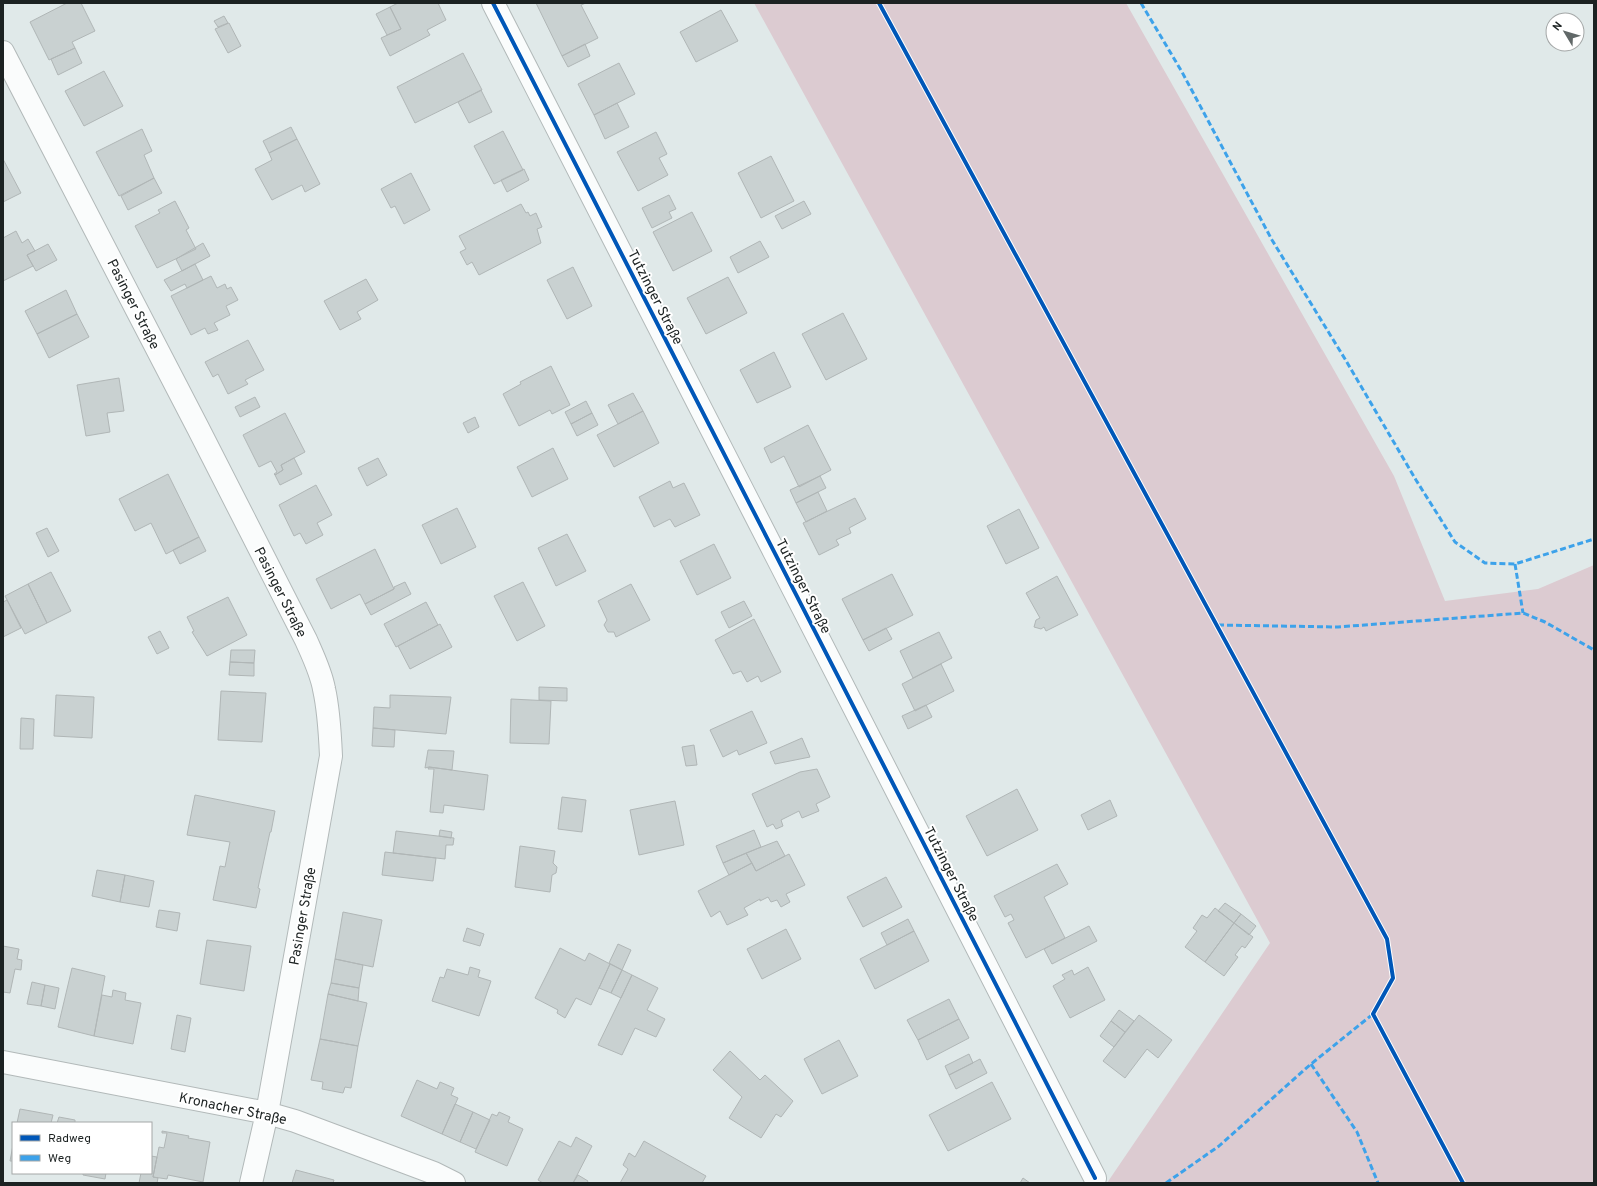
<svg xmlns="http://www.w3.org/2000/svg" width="1597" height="1186" viewBox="0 0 1597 1186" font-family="Overpass,sans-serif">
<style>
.green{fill:#dccbd1}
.building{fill:#c9d1d1;stroke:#b0b6b6}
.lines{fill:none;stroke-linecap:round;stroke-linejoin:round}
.street-casing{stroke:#b2b9b9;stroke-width:24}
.street{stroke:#fafcfc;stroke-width:22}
.quiet{stroke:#3da2ea;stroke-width:3;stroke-dasharray:6 3;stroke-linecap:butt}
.cycleway-casing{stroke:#fff;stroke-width:6}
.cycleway{stroke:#0057b8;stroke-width:4}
.labels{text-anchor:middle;stroke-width:4;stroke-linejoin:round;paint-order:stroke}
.street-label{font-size:14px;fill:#1c2222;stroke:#fff}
</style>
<rect width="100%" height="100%" fill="#e0e9e9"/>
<path class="green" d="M754 3H1126L1394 476 1445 601 1538 589 1594 565V1183H1107L1270 943Z"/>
<path class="building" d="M67 3H81L95 31 72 42 75 48 49 60 30 22Z
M398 3H438L446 20 427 30 430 35 390 56 381 38 401 29 390 7Z
M536 3H586L581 5 598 38 562 56Z
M390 7 401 29 387 35 376 14Z
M721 10 738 41 696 62 680 32Z
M224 16 228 23 218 27 214 21Z
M229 23 241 46 228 53 215 29Z
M585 44 590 56 568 67 562 56Z
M75 48 82 63 58 75 51 59Z
M463 53 482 90 415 123 397 87Z
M619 63 635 94 594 115 578 84Z
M104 71 123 106 84 126 65 91Z
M481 90 492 112 469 123 458 102Z
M617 103 629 127 605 139 594 115Z
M291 127 297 139 269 153 263 141Z
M142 129 152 151 144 155 154 178 119 196 96 152Z
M503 131 523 170 494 184 474 146Z
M656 132 667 154 659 158 668 175 638 191 617 152Z
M297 139 320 184 305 192 302 185 272 200 255 169 272 160 269 153Z
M771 156 794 201 761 218 738 173Z
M3 159 21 193 3 202Z
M524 169 529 180 507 192 501 180Z
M411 173 430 210 404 224 395 206 391 208 381 189Z
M154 178 162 193 128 210 121 196Z
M669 195 676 209 669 212 672 218 652 228 642 208Z
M175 201 189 228 186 230 196 249 157 268 135 226 160 213 158 210Z
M804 201 811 214 782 229 775 216Z
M521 204 526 213 528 212 530 216 536 213 542 227 537 229 541 243 479 275 472 262 467 265 460 252 466 249 459 236Z
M692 212 712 251 673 271 653 232Z
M16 231 22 243 28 239 35 251 27 255 33 266 3 281V238Z
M760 241 769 257 738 273 730 257Z
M203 243 210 256 182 271 176 259Z
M48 244 57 260 36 271 27 255Z
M195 264 203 280 187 288 185 284 171 291 164 280Z
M573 267 592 306 567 319 547 280Z
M211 276 217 288 225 284 227 289 231 287 238 300 226 306 230 315 214 323 218 330 208 334 205 328 191 335 171 296Z
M728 277 747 313 706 334 687 298Z
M366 279 378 300 357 312 361 319 340 330 324 301Z
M66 290 77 314 37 334 25 311Z
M843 313 867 359 826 380 802 334Z
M77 314 89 337 49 358 37 334Z
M248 340 264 370 245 380 248 384 228 394 218 374 213 377 205 362Z
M774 352 791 387 757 403 740 370Z
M551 366 570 405 552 414 550 410 519 426 503 394 521 384 520 382Z
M119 378 124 411 107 413 110 432 86 436 77 385Z
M633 393 643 411 618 424 608 405Z
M255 397 260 407 240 417 235 407Z
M586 401 592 413 571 424 565 412Z
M643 411 659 443 614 467 597 435Z
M285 413 305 452 281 465 283 470 275 475 274 474 277 472 271 461 259 467 243 435Z
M592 413 598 425 577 436 571 424Z
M475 417 479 427 468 433 463 423Z
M808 425 831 470 799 487 784 456 771 463 764 448Z
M553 448 568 479 532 497 517 467Z
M294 458 302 474 280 485 275 475 283 470 281 465Z
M378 458 387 475 367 486 358 468Z
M168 474 199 537 166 554 151 523 135 531 119 499Z
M820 476 826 488 796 503 790 490Z
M670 481 673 488 684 483 700 515 675 527 670 519 654 527 639 497Z
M316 485 332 515 317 523 323 535 306 544 300 533 294 536 279 505Z
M818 492 827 511 806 522 796 503Z
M855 498 866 519 849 528 851 533 836 540 839 545 819 555 803 523Z
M457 508 476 547 441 564 422 525Z
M1019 509 1039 548 1006 564 987 526Z
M47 528 59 551 48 557 36 533Z
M567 534 586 571 556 586 538 548Z
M199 537 206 551 180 564 173 550Z
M714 544 731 578 697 595 680 561Z
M375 549 394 589 365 604 360 594 331 609 316 579Z
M51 572 71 611 47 623 28 584Z
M892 574 913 615 863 640 842 599Z
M1057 576 1078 615 1046 631 1044 627 1041 629 1034 627 1036 620 1040 618 1026 593Z
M405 582 411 594 371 615 365 604 394 589V587Z
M523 582 545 626 517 641 494 596Z
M28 584 47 623 25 634 5 596Z
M631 584 650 620 616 637 614 632H608L604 625 607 620 598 601Z
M228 597 247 635 207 656 192 632 194 631 187 617Z
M7 600 21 628 3 637V602Z
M744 601 752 616 729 628 721 612Z
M426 602 438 625 396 647 384 624Z
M754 619 781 672 761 682 758 676 747 682 741 671 733 674 715 640Z
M440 624 452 647 410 669 398 646Z
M886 628 892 639 869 651 863 640Z
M160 631 169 648 157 654 148 637Z
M939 632 952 658 913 678 900 651Z
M231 650H255L254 663 230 662Z
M230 662 254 663V676L229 675Z
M941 664 954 691 915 711 902 684Z
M539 687 567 688V701L539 700Z
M221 691 266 693 262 742 218 740Z
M56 695 94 697 92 738 54 736Z
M390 695 451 697 446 734 373 728 374 707 390 708Z
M511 699 551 701 549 744 510 743Z
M926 705 932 717 908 729 902 716Z
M752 711 767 743 739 755 737 750 723 757 710 730Z
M21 718 34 719 33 749H20Z
M373 728 395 730 394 747 372 746Z
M802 738 810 757 775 764 770 752Z
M694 745 697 765 686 766 682 747Z
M428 750 454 751 452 770 429 767 425 768Z
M429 767 488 775 484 810 444 805 443 813 430 812 434 769H428Z
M817 769 830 797 816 804 819 811 802 818 799 811 781 820 783 826 776 829 773 824 767 827 752 794 800 772Z
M1017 789 1038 830 987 856 966 816Z
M195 795 275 811 271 832H270L258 888 260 889 256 908 213 900 220 866 225 867 230 842 187 835Z
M562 797 586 800 582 832 558 829Z
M1110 800 1117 816 1088 830 1081 815Z
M675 801 684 845 639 855 630 810Z
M440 830 452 832 451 838 439 836Z
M754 830 761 847 723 863 716 846Z
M396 831 454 838 453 845H446L445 859 393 853Z
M777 841 785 856 756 871 746 853Z
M520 846 555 851 553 863 557 867 556 873 552 875 550 892 515 887Z
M385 852 436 858 433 881 382 875Z
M746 853 752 863 729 875 723 863Z
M789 854 805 885 786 894 790 902 781 907 777 900 771 902 768 897 760 901V899L744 908 748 915 727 925 720 911 711 917 698 891 752 863 756 871Z
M1057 864 1068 884 1044 897 1065 938 1026 958 1008 923 1014 920 1011 914 1005 917 994 896Z
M97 870 125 875 120 902 92 896Z
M125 875 154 881 149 907 120 902Z
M886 877 902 907 863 927 847 897Z
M1225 903 1241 914 1234 923 1218 911Z
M1215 908 1234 923 1205 962 1185 947 1197 931 1193 928 1202 915 1207 918Z
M159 910 180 913 177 931 156 927Z
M343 912 382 920 373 967 335 959Z
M1241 914 1256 926 1249 935 1234 923Z
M908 919 914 931 887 945 881 933Z
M1234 923 1253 937 1245 948 1242 946 1235 955 1238 957 1224 976 1205 962Z
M1089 926 1097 941 1052 964 1044 949Z
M467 928 484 934 480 946 463 941Z
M786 929 801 959 762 979 747 949Z
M914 931 929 961 875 989 860 959Z
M207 940 251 946 244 991 200 984Z
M618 944 631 950 622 970 609 963Z
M3 946 19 949 17 959 22 960 21 970 15 969 10 993 3 992Z
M560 948 585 961 589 953 610 964 591 1005 576 998 565 1018 557 1013 558 1010 535 998Z
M335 959 363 965 359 988 331 983Z
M610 964 622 970 611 993 599 988Z
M470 967 480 970 478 977 491 981 479 1016 432 1001 440 977 444 978 447 969 468 975Z
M1088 967 1105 1000 1070 1018 1053 986 1065 979 1062 975 1072 970 1074 975Z
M72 968 105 976 94 1036 58 1027Z
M622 970 632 975 621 998 611 993Z
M632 975 658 988 647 1010 665 1019 656 1037 635 1028 622 1055 598 1045Z
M32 982 45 985 41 1006 27 1004Z
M331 983 359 988 358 1001 328 994Z
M45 985 59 988 55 1009 41 1006Z
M113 990 126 993 125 1000 141 1003 133 1044 94 1036 102 995 112 997Z
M328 994 367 1003 358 1046 320 1039Z
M949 999 959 1019 918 1040 907 1020Z
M1119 1010 1134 1021 1125 1032 1111 1021Z
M177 1015 191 1018 185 1052 171 1049Z
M1139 1015 1172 1040 1158 1058 1147 1049 1125 1078 1103 1061Z
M959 1019 969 1038 927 1060 918 1040Z
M1111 1021 1125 1032 1114 1047 1100 1036Z
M320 1039 358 1046 351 1088 345 1087 343 1093 322 1089 323 1082 311 1080Z
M839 1040 858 1076 822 1094 804 1059Z
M730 1051 760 1080 765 1075 793 1101 781 1117 776 1114 761 1138 729 1118 742 1097 713 1070Z
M969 1054 973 1063 949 1075 945 1066Z
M980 1059 987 1073 956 1089 949 1075Z
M417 1080 437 1089 440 1082 454 1088 451 1095 458 1098 442 1134 401 1116Z
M992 1082 1011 1119 948 1151 929 1115Z
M455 1104 473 1112 460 1142 442 1134Z
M20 1109 53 1115 51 1123H17Z
M473 1112 490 1120 476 1149 460 1142Z
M499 1112 510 1117 508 1122 523 1129 507 1166 475 1152 492 1114 497 1116Z
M59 1117 75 1120V1123H57Z
M162 1131 189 1136 188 1138 210 1142 203 1182 168 1175 167 1179 153 1177 159 1147 164 1148 167 1133H162Z
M576 1137 592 1146 573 1183H543L538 1180 559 1141 571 1147Z
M644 1141 706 1176 702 1183H620L628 1169 623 1165 629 1153 635 1157Z
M13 1145V1161H10Z
M151 1156 157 1157 153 1177 158 1178 157 1183H139L141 1173H151Z
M296 1170 334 1180 333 1183H292Z
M83 1173H106L105 1179 83 1175Z
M578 1175 588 1181 587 1183H573Z
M1023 1178 1030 1183H1020Z"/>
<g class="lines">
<defs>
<path id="street" d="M493 3 1095 1178
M3 52 198 428 306 640C313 656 321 672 324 689 329 711 330 734 331 756L267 1113 251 1183
M3 1062 267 1113 295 1121 434 1173 454 1183"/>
</defs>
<use href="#street" class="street-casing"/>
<use href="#street" class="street"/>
<path class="quiet" d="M1141 3 1182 72 1272 240 1345 359 1416 480 1455 542 1485 563 1515 564 1594 539
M1515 564 1523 613
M1218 625 1338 627 1523 613 1545 622 1594 650
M1311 1064 1357 1132 1378 1183
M1166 1183 1219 1146 1311 1064 1373 1014"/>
<defs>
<path id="cycleway" d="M493 3 1095 1178
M879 3 1387 939 1393 978 1373 1014 1463 1183"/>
</defs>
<use href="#cycleway" class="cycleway-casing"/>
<use href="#cycleway" class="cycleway"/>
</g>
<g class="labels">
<g class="street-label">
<text transform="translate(656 297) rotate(63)" y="5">Tutzinger Straße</text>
<text transform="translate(134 304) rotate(63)" y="5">Pasinger Straße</text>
<text transform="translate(804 586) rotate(63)" y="5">Tutzinger Straße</text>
<text transform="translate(281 592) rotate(63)" y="5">Pasinger Straße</text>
<text transform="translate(952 874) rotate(63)" y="5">Tutzinger Straße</text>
<text transform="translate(302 916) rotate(-80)" y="5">Pasinger Straße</text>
<text transform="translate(233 1108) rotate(12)" y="5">Kronacher Straße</text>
</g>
</g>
<rect width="1597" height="1186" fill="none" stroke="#1c2222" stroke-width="8"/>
<rect x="12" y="1122" width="140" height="52" fill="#ffffff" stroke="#a4a7a7"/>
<rect x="20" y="1135" width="20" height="6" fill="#0057b8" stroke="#a4a7a7"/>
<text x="48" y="1142" font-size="12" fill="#1c2222">Radweg</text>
<rect x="20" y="1155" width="20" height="6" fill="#3da2ea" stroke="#a4a7a7"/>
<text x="48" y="1162" font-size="12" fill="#1c2222">Weg</text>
<g transform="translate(1565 32) rotate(308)"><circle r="19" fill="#ffffff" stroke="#a4a7a7"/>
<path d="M0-3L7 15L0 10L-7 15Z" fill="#616868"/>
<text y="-6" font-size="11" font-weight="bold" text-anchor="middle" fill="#1c2222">N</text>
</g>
</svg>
